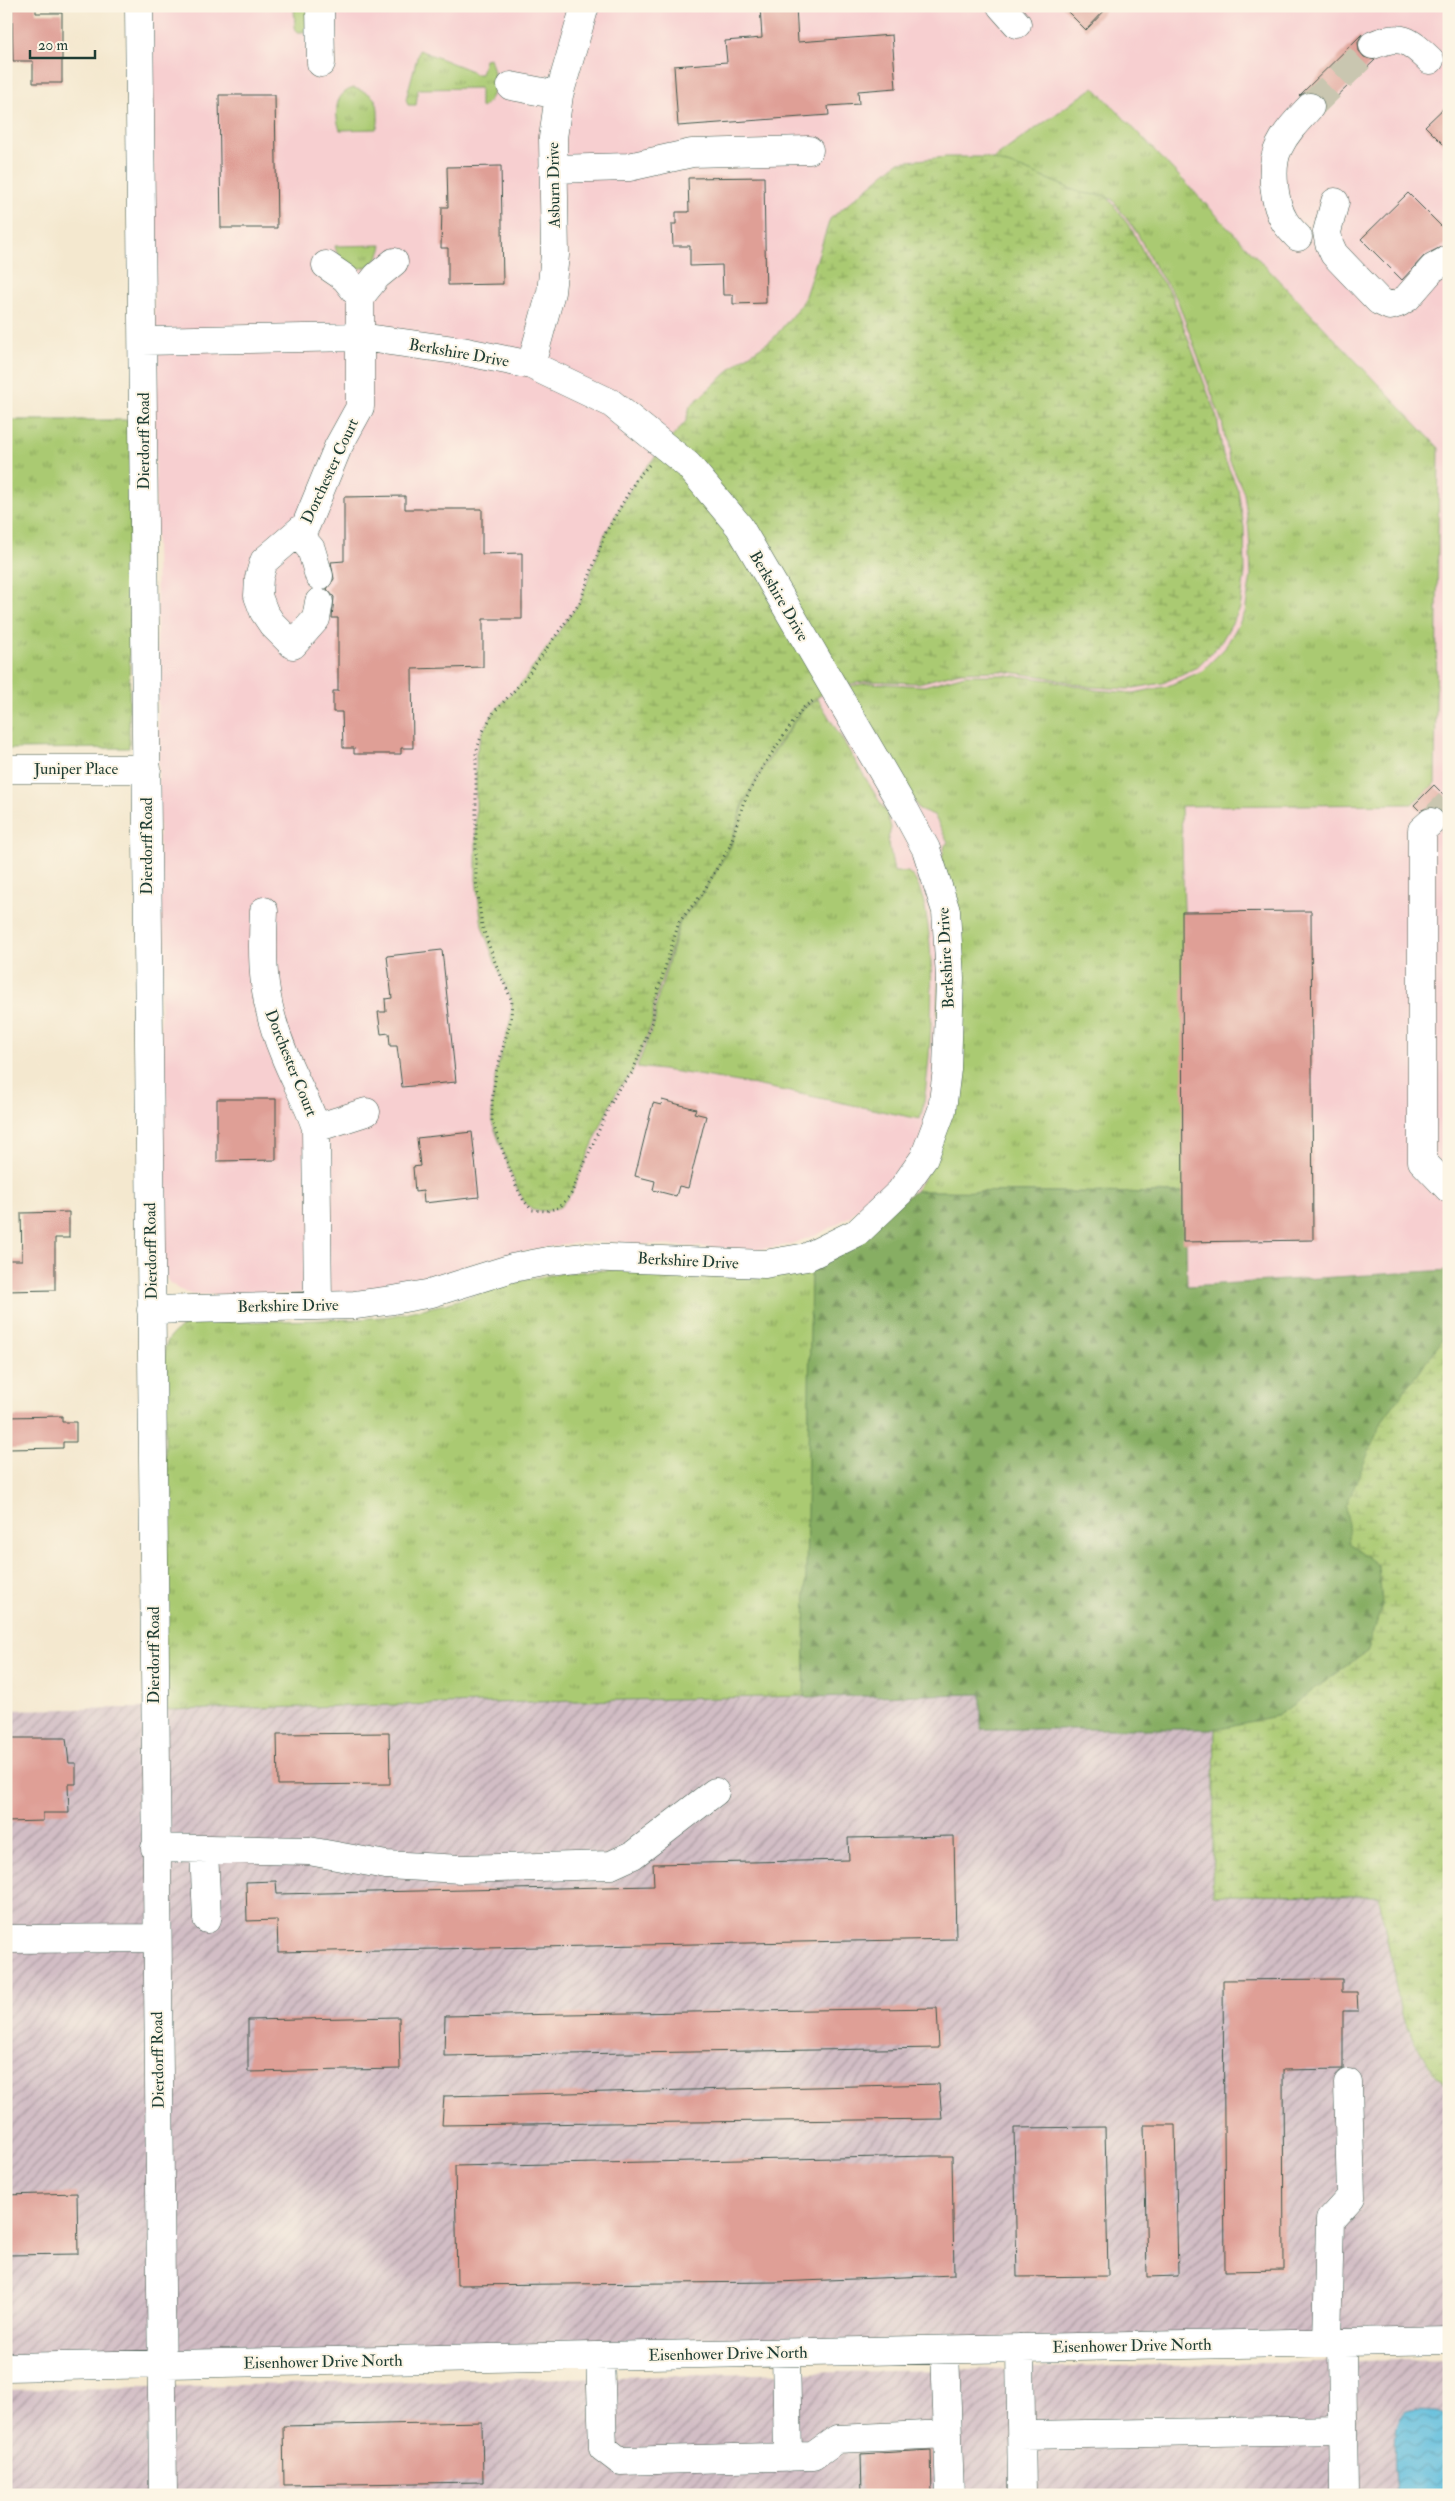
<svg xmlns="http://www.w3.org/2000/svg" width="1455" height="2501" font-family="'IM FELL Double Pica',serif">
  <style>
    .built { fill: #f7cfd0 }
    .industrial { fill: url(#industrial-furrows) }
    .grass { fill: url(#grass-tufts); stroke: #648453 }
    .forest { fill: url(#forest-firs); stroke: #53764c }
    .wetland { fill: url(#wetland-marsh); stroke: #648453 }
    .water { fill: url(#water-waves); stroke: #3f7d88 }
    .building { fill: #df9f96 }
    .lines { fill: none; stroke-linecap: round; stroke-linejoin: round }
    .minor-tunnel { stroke: #c9c6b0; stroke-width: 28; stroke-dasharray: 28 14; stroke-linecap: butt }
    .minor-casing { stroke: #3f574b; stroke-width: 29 }
    .path { stroke: #3f574b; stroke-width: 3; stroke-dasharray: 1 4; stroke-linecap: butt }
    .minor { stroke: #fff; stroke-width: 28 }
    .labels { text-anchor: middle; dominant-baseline: central; stroke-width: 4; stroke-linejoin: round; paint-order: stroke }
    .street-label { font-size: 16px; fill: #1f3d34; stroke: #fcf5e5 }
  </style>
  <defs>
    <pattern id="industrial-furrows" width="10" height="10" patternUnits="userSpaceOnUse" patternTransform="scale(1.25)"><rect width="10" height="10" fill="#d2bdc5"/><path d="M-1 1l2-2M0 10L10 0M9 11l2-2" fill="none" stroke="#aa9ba1"/></pattern>
    <pattern id="grass-tufts" width="24" height="20" patternUnits="userSpaceOnUse" patternTransform="scale(1.25)"><rect width="24" height="20" fill="#aaca72"/><path d="M3 7l-1-3M5 7V3M7 7l1-3M15 17l-1-3M17 17v-4M19 17l1-3" fill="none" stroke="#8aa55e"/></pattern>
    <pattern id="forest-firs" width="22" height="20" patternUnits="userSpaceOnUse" patternTransform="scale(1.25)"><rect width="22" height="20" fill="#87ae64"/><path d="M5 1l3.5 6h-7zM16 11l3.5 6h-7z" fill="#6e8f53"/></pattern>
    <pattern id="wetland-marsh" width="20" height="14" patternUnits="userSpaceOnUse" patternTransform="scale(1.25)"><rect width="20" height="14" fill="#aaca72"/><path d="M1 5h8M5 5V1M11 12h8M15 12V8" fill="none" stroke="#8aa55e"/></pattern>
    <pattern id="water-waves" width="16" height="10" patternUnits="userSpaceOnUse" patternTransform="scale(1.25)"><rect width="16" height="10" fill="#5fbddd"/><path d="M0 5q4-4 8 0t8 0" fill="none" stroke="#4e9bb4"/></pattern>
  </defs>
  <rect width="100%" height="100%" fill="#fcf5e5"/>
  <filter id="ink" filterUnits="userSpaceOnUse"><feTurbulence type="fractalNoise" baseFrequency=".02" numOctaves="2"/><feDisplacementMap in="SourceGraphic" scale="10" xChannelSelector="R" yChannelSelector="G"/><feConvolveMatrix kernelMatrix="1 2 1 2 8 2 1 2 1" color-interpolation-filters="sRGB"/></filter>
  <filter id="wash" filterUnits="userSpaceOnUse"><feTurbulence type="fractalNoise" baseFrequency=".0096" numOctaves="4" result="noise"/><feDisplacementMap in="SourceGraphic" scale="20" xChannelSelector="R" yChannelSelector="G"/><feGaussianBlur stdDeviation="1.12" result="paint"/><feColorMatrix in="noise" values="0 0 0 0 0 0 0 0 0 0 0 0 0 0 0 0 0 1.4 0 .05"/><feComposite in="paint" operator="in"/></filter>
  <g filter="url(#wash)">
    <rect width="100%" height="100%" fill="#f4e8cf"/>
    <path class="built" d="M151,6H1449V1270L1186,1286L1184,1193L877,1191L849,1217L819,1234L788,1245L755,1250L605,1242L565,1244L515,1253L405,1286L352,1293L192,1295L178,1289L168,1281L163,1271Z"/>
    <path class="industrial" d="M981,1694L982,1729H1215L1212,1895L1379,1896L1402,2019L1432,2073L1449,2087V2340L6,2367V1710Z
      M1449,2359V2495H6V2390Z"/>
    <path class="grass" d="M294,6H310L308,32H297L295,27Z
      M419,50L472,71L473,74H481L485,59L490,58C496,75 498,96 482,108L480,106V88L418,89L416,105H408L406,99Z
      M1094,87L1439,448L1435,783L1412,804L1181,806L1184,911L1185,1193L915,1191L933,1164L942,858L945,845L948,842L934,815L919,809L844,687L869,683L924,686L965,675H1006L1051,680L1095,690L1134,693L1168,686L1202,671L1225,648L1245,613L1251,576L1249,531L1244,493L1229,459L1222,422L1177,299L1156,269L1137,233L1112,199L1086,196L990,161Z
      M354,88C368,93 378,95 378,112C378,118 379,124 376,129L340,130C334,113 334,93 354,88Z
      M382,245C377,276 341,276 335,246Z
      M6,420H131L129,748L6,749Z
      M818,699L887,814L891,828L888,839L894,872H908C943,896 932,1079 920,1119C826,1100 732,1077 637,1067L655,1021L656,1005L680,922L703,894L731,846L744,804L764,767L803,709Z
      M811,1268L807,1696L165,1710V1347C170,1334 179,1326 193,1323L359,1319L390,1316L445,1304L523,1280L562,1273L611,1270L751,1278L771,1277Z"/>
    <path class="forest" d="M915,1191L1185,1193L1187,1286L1449,1270V1331L1382,1421L1350,1543L1379,1566L1382,1605L1368,1651L1277,1716L1215,1729H981V1694L804,1697L811,1268Z"/>
    <path class="wetland" d="M946,157H985L1023,169L1081,193L1107,196L1132,230L1150,265L1172,295L1217,418L1223,455L1238,490L1244,527L1245,572L1240,609L1220,644L1197,667L1163,683L1128,689L1090,687L1046,677L1001,671L960,672L919,683L868,681L832,687L803,708L763,766L743,804L730,846L702,894L679,922L654,1004L653,1021L632,1073L619,1088L609,1107L571,1194L560,1207L547,1211L532,1210L524,1201L516,1186L492,1122V1102L496,1073L511,1019L512,1001L495,962L482,926L476,880V753L482,733L494,712L524,680L580,602L605,534L637,478L686,421L690,406L741,360L773,339L803,302L830,219L898,162Z
      M1449,1331V2087L1433,2073L1402,2019L1379,1896L1212,1895L1215,1729L1277,1716L1368,1651L1382,1605L1379,1566L1350,1543L1346,1506L1382,1421Z"/>
    <path class="water" d="M1437,2411L1446,2414L1449,2425V2495H1397C1396,2479 1390,2428 1400,2417C1408,2407 1426,2411 1437,2411Z"/>
    <g id="blocks">
      <path class="building" d="M12,6H36V13H62V83H33V61H13Z
        M760,6H796L798,42L892,35L896,88L858,91L859,104L828,106L829,115L678,126L674,66L727,62L725,41L762,38Z
        M1062,6H1109L1086,30Z
        M1362,34L1358,42L1359,51L1364,57L1375,60L1325,108L1321,96L1314,92H1306L1299,96Z
        M219,95H275L277,228H221Z
        M1449,103V150L1425,126Z
        M501,166L503,284L448,285V248H441L442,207H448L447,167Z
        M764,177L766,303L733,304V295H723L722,265L690,266V246H673L672,224H676V212H689L688,178Z
        M1408,193L1449,234V243L1425,255L1402,280L1361,239Z
        M405,496V509H482V554L522,553V619H483V667L412,669L413,748H401V754H354V748H343L342,712H333V691H338V618H332L334,597L327,589L334,579L331,562L344,561V497Z
        M1434,785L1449,800V839L1442,833L1446,819L1442,811L1435,807H1428L1420,811L1414,805Z
        M1311,911L1313,1240L1183,1242L1182,912Z
        M442,950L456,1082L402,1087L397,1046H390L389,1033L381,1034L378,1012H386L385,999L392,998L387,956Z
        M217,1099H276V1160L217,1161Z
        M662,1100L696,1109L694,1113L706,1116L688,1188L679,1186L676,1196L653,1190L655,1181L635,1176L653,1103L661,1105Z
        M472,1132L479,1197L424,1203L423,1191L415,1192L413,1167L420,1166L417,1138Z
        M69,1212V1238H55V1290L6,1291V1260H22L21,1213Z
        M62,1416V1422H76V1442H63V1448L8,1449L7,1417Z
        M389,1733L390,1784L278,1785L277,1734Z
        M6,1738H66L69,1763H76V1784H68L69,1813H43V1821L6,1822Z
        M954,1836L956,1939L278,1952L277,1920L247,1921L246,1882L276,1881L277,1894L654,1886L653,1864L849,1860L848,1838Z
        M1342,1979V1992H1357L1358,2011H1343V2069L1283,2070L1284,2270L1225,2271L1223,1980Z
        M937,2008L939,2048L444,2056L445,2016Z
        M399,2017L400,2069L248,2072V2020Z
        M939,2084L942,2119L442,2125L444,2096Z
        M1144,2125H1175L1178,2276L1147,2277Z
        M1105,2127L1108,2276L1017,2277L1014,2128Z
        M931,2156H952L954,2275L777,2282L457,2285L455,2166Z
        M77,2193L78,2254L6,2255V2195Z
        M482,2422L483,2482L284,2485L283,2426Z
        M931,2450L932,2495H862L861,2454Z"/>
    </g>
  </g>
  <g filter="url(#ink)">
    <use href="#blocks" fill-opacity="0" stroke="#3f574b" stroke-width="1"/>
    <g class="lines">
      <path class="minor-tunnel" d="M1310,107L1373,45
        M1431,822L1449,804"/>
      <g class="minor-casing">
        <path id="minor" d="M139,6L163,2495
          M320,6L321,63
          M1001,6L1017,24
          M1373,45C1401,33 1409,40 1430,60
          M511,86L559,95
          M553,169L629,167L692,153L809,150
          M1335,202L1327,232L1329,243L1334,254L1379,301L1390,306L1399,303L1407,298L1433,268L1449,259
          M1298,237C1294,233 1289,228 1285,222C1274,205 1269,166 1279,147C1286,132 1298,120 1310,107
          M326,265L345,278L360,297L377,276L394,262
          M143,341L360,337L462,351L531,365L611,403L688,465L739,526L905,810L926,849L946,911L950,978L947,1069L942,1110L924,1158L900,1192L858,1232L807,1257L765,1264L585,1257L548,1261L512,1268L432,1293L393,1300L355,1305L151,1310
          M531,365L551,292L555,255L553,138L559,95L585,6
          M298,534L311,549L319,576
          M319,602L316,619L293,645L272,624L264,612L258,596L259,578L264,561L306,525L338,447L360,407V297
          M6,769H147
          M1431,822L1422,830V1161L1449,1189
          M264,911C261,966 263,1003 284,1054C294,1080 308,1102 316,1128L318,1306
          M316,1128L366,1112
          M155,1848L309,1851L386,1865L461,1869L611,1865L633,1855L715,1792
          M204,1849L207,1919
          M6,1939L156,1938
          M1327,2342L1330,2220L1351,2197L1348,2083
          M1342,2342L1344,2495
          M1020,2348L1022,2495
          M945,2350L950,2495
          M786,2353L788,2457
          M600,2356L603,2448L620,2461L813,2456L837,2439L948,2434
          M6,2367L1449,2340
          M1021,2435L1343,2430"/>
      </g>
      <path class="path" d="M649,465L637,478L605,534L580,602L524,680L494,712L482,733L476,753V880L482,926L495,962L512,1001L511,1019L496,1073L492,1102V1122L516,1186L524,1201L532,1210L547,1211L560,1207L571,1194L609,1107L619,1088L632,1073L653,1021L654,1004L679,922L702,894L730,846L743,804L763,766L803,708L814,700"/>
      <use href="#minor" class="minor"/>
    </g>
  </g>
  <g class="labels">
    <g class="street-label">
      <text transform="translate(554 185) rotate(-91)">Asburn Drive</text>
      <text transform="translate(459 353) rotate(10)">Berkshire Drive</text>
      <text transform="translate(144 441) rotate(-90)">Dierdorff Road</text>
      <text transform="translate(330 471) rotate(-65)">Dorchester Court</text>
      <text transform="translate(779 596) rotate(60)">Berkshire Drive</text>
      <text x="76" y="769">Juniper Place</text>
      <text transform="translate(147 846) rotate(-90)">Dierdorff Road</text>
      <text transform="translate(946 958) rotate(-93)">Berkshire Drive</text>
      <text transform="translate(291 1063) rotate(68)">Dorchester Court</text>
      <text transform="translate(151 1251) rotate(-91)">Dierdorff Road</text>
      <text transform="translate(688 1261) rotate(3)">Berkshire Drive</text>
      <text transform="translate(288 1306) rotate(-1)">Berkshire Drive</text>
      <text transform="translate(154 1655) rotate(-90)">Dierdorff Road</text>
      <text transform="translate(158 2060) rotate(-91)">Dierdorff Road</text>
      <text transform="translate(1132 2346) rotate(-1)">Eisenhower Drive North</text>
      <text transform="translate(728 2354) rotate(-1)">Eisenhower Drive North</text>
      <text transform="translate(323 2362) rotate(-1)">Eisenhower Drive North</text>
    </g>
  </g>
  <rect width="1455" height="2501" fill="none" stroke="#fcf5e5" stroke-width="25"/>
  <path d="M30 50v8h65v-8" fill="none" stroke="#1f3d34" stroke-width="2.5"/>
  <text x="38" y="50" font-size="15" fill="#1f3d34" stroke="#fcf5e5" stroke-width="4" paint-order="stroke">20 m</text>
</svg>
